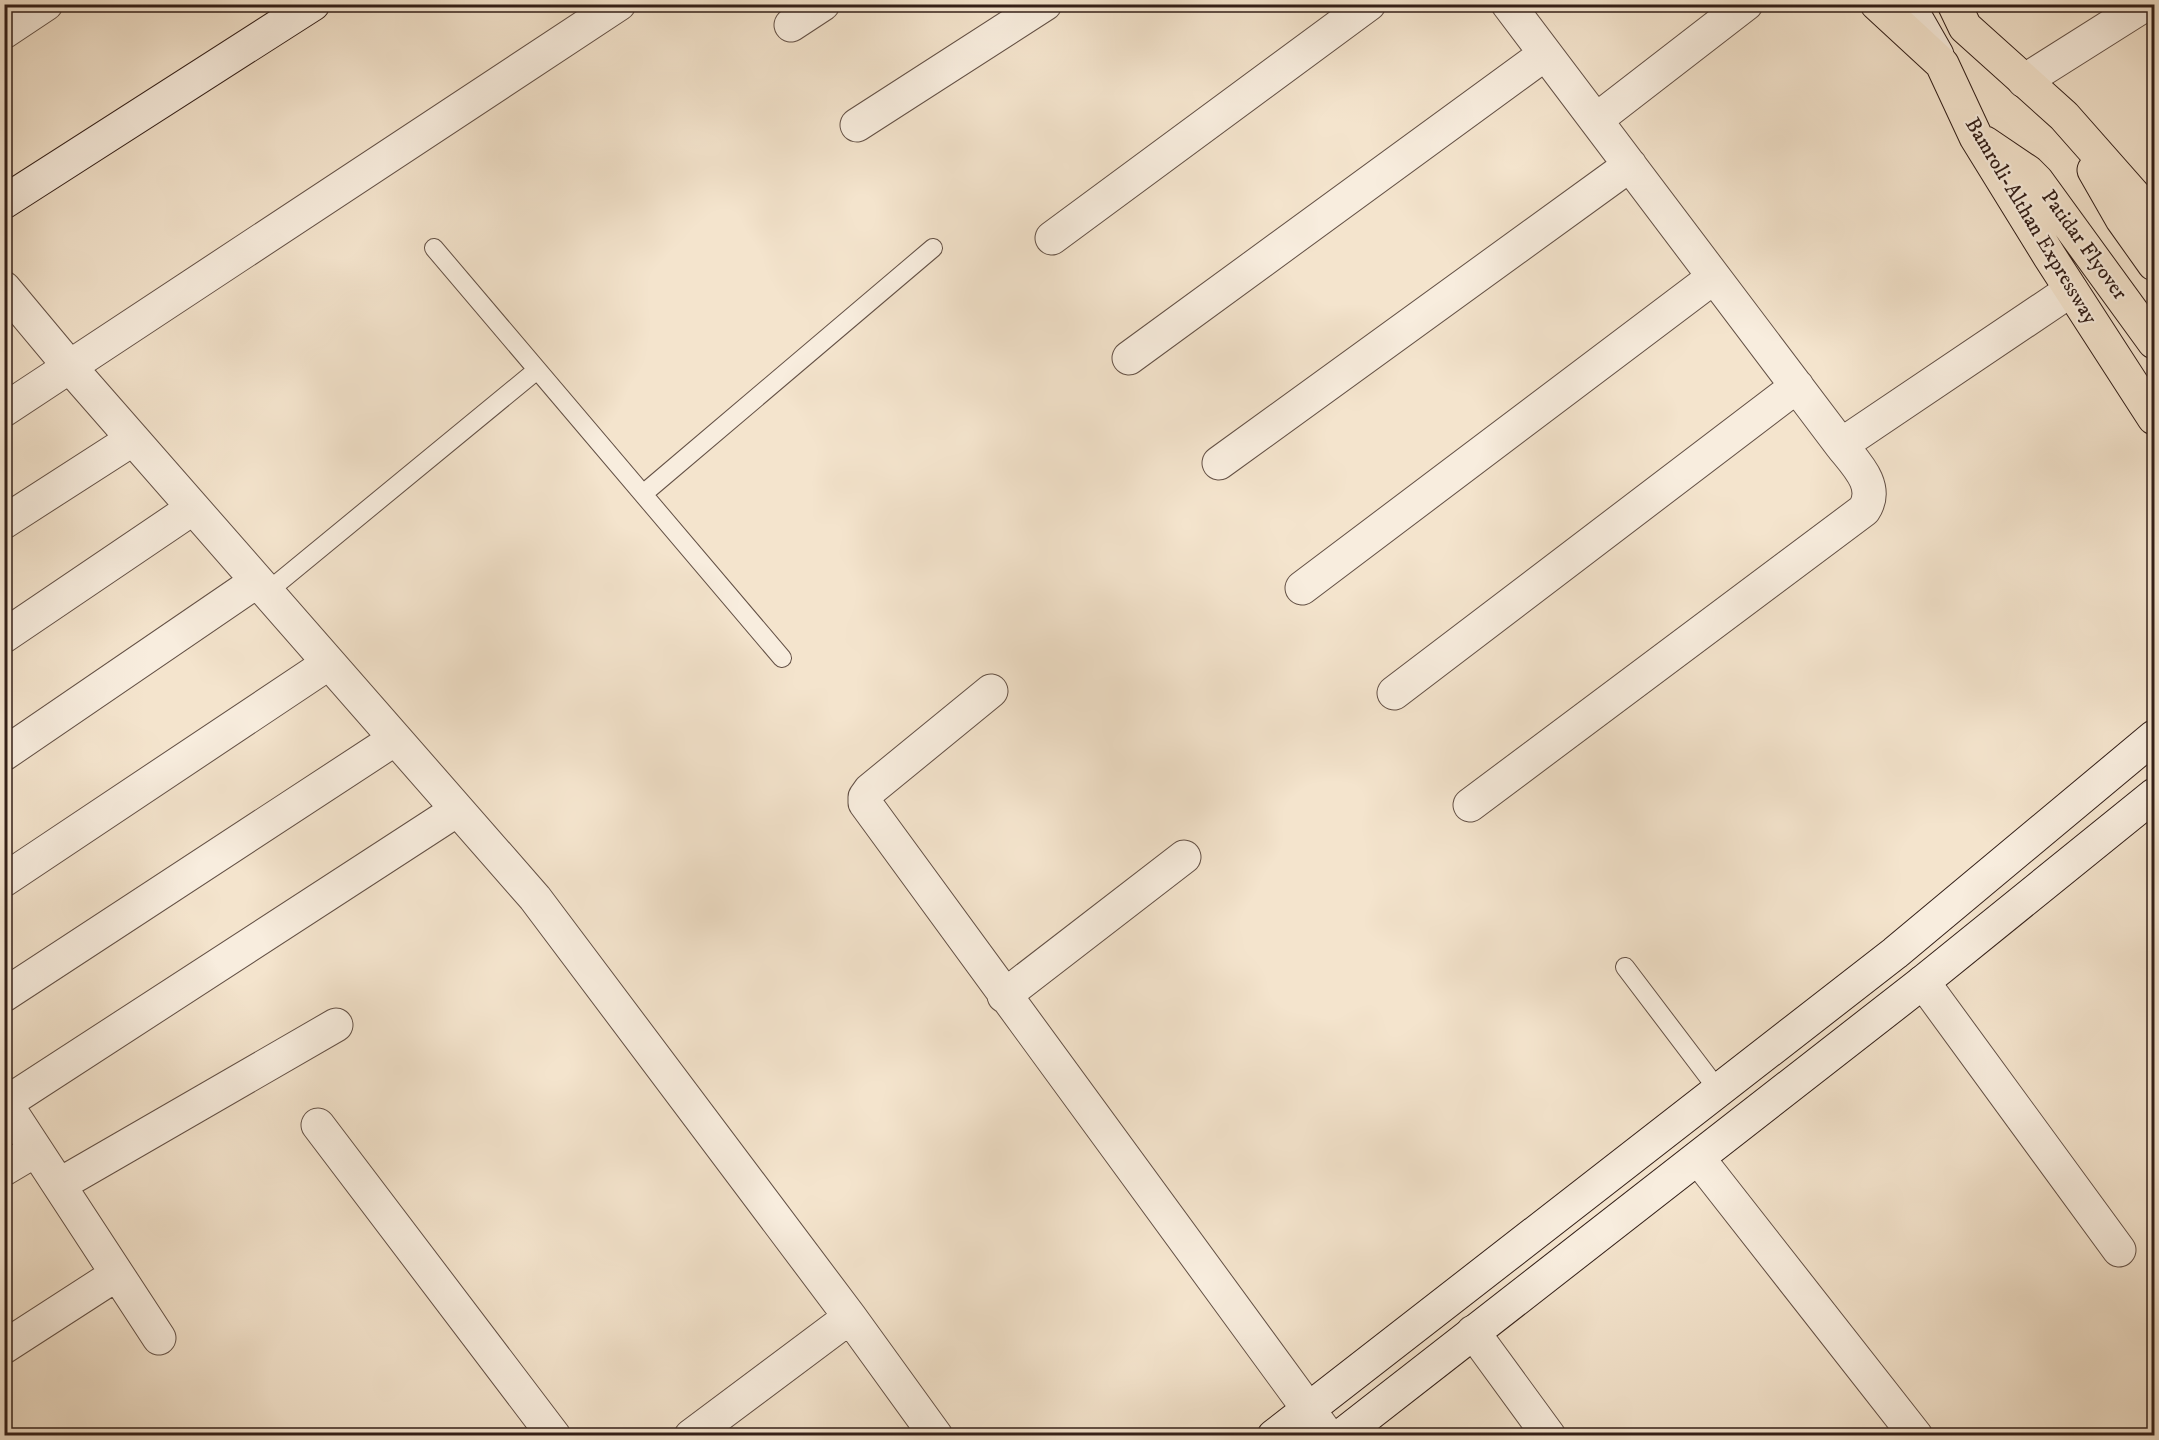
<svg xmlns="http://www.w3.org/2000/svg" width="2159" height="1440" font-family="'IM FELL DW Pica',serif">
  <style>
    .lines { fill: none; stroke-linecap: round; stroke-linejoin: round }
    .lane-casing { stroke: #635045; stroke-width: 20 }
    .street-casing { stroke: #635045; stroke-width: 35 }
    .secondary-casing { stroke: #331f18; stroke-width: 35 }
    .primary-casing { stroke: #331f18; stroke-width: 35 }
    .lane { stroke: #f8edde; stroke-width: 18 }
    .street { stroke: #f8edde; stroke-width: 33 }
    .secondary { stroke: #f8edde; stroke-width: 33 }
    .primary { stroke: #f4e4cd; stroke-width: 33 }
    .labels { text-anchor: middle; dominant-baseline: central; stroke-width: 4.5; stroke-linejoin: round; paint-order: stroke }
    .street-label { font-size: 21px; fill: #331f18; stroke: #f8edde }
  </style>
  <rect width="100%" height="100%" fill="#f4e4cd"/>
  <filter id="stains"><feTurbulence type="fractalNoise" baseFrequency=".00333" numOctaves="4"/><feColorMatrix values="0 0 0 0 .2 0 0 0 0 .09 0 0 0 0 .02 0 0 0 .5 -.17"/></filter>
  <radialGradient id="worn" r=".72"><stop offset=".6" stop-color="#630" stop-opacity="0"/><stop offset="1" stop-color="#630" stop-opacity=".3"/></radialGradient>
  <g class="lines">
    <g class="lane-casing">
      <path id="lane" d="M434,248L782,658
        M643,494L933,248
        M267,592L537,370
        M1625,967L1719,1091"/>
    </g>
    <g class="street-casing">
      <path id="street" d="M791,25L823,4
        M4,32L46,4
        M2024,81L2146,4
        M1596,120L1746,4
        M857,125L1045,4
        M1052,238L1369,4
        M4,288L70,367L535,898L850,1317L936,1436
        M1129,358L1545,54
        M4,410L619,4
        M1841,445L2071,290
        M1219,463L1630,165
        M4,522L133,439
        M1302,588L1714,277
        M4,636L193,508
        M991,691L870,790L865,797V803L1328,1436
        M1394,693L1797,386
        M4,754L257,581
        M1470,805L1864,510C1880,486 1855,463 1841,445L1508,4
        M4,880L329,663
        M1923,982L2119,1250
        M4,995L395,739
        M1004,996L1184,857
        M4,1101L159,1338
        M6,1103L457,810
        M318,1125L554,1436
        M1698,1158L1916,1436
        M4,1169L36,1150
        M59,1185L336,1025
        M1473,1332L1549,1436
        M4,1347L117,1274
        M691,1436L850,1317"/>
    </g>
    <g class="secondary-casing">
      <path id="secondary" d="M1904,4L1917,20L1937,55
        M4,202L313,4
        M1274,1436L1895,953L2154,737
        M1341,1436L1923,982L2154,795"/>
    </g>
    <g class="primary-casing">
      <path id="primary" d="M1877,4L1942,64L1976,137L2050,257L2154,418
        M1954,4L1965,27L2064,116L2154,218
        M1985,143L2028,172L2037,181L2154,342
        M2094,170L2122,219L2154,264"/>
    </g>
    <use href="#lane" class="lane"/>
    <use href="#street" class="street"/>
    <use href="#secondary" class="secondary"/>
    <use href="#primary" class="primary"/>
  </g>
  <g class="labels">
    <g class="street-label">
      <text transform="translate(2031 221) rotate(59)">Bamroli-Althan Expressway</text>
      <text transform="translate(2084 245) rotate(54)">Patidar Flyover</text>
    </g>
  </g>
  <rect width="2159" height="1440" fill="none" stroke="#f4e4cd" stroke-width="24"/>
  <rect x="6" y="6" width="2147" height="1428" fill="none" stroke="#331f18" stroke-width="3"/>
  <rect x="12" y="12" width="2135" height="1416" fill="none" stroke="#331f18" stroke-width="1.5"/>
  <rect width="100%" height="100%" filter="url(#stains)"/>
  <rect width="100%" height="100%" fill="url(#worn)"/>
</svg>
